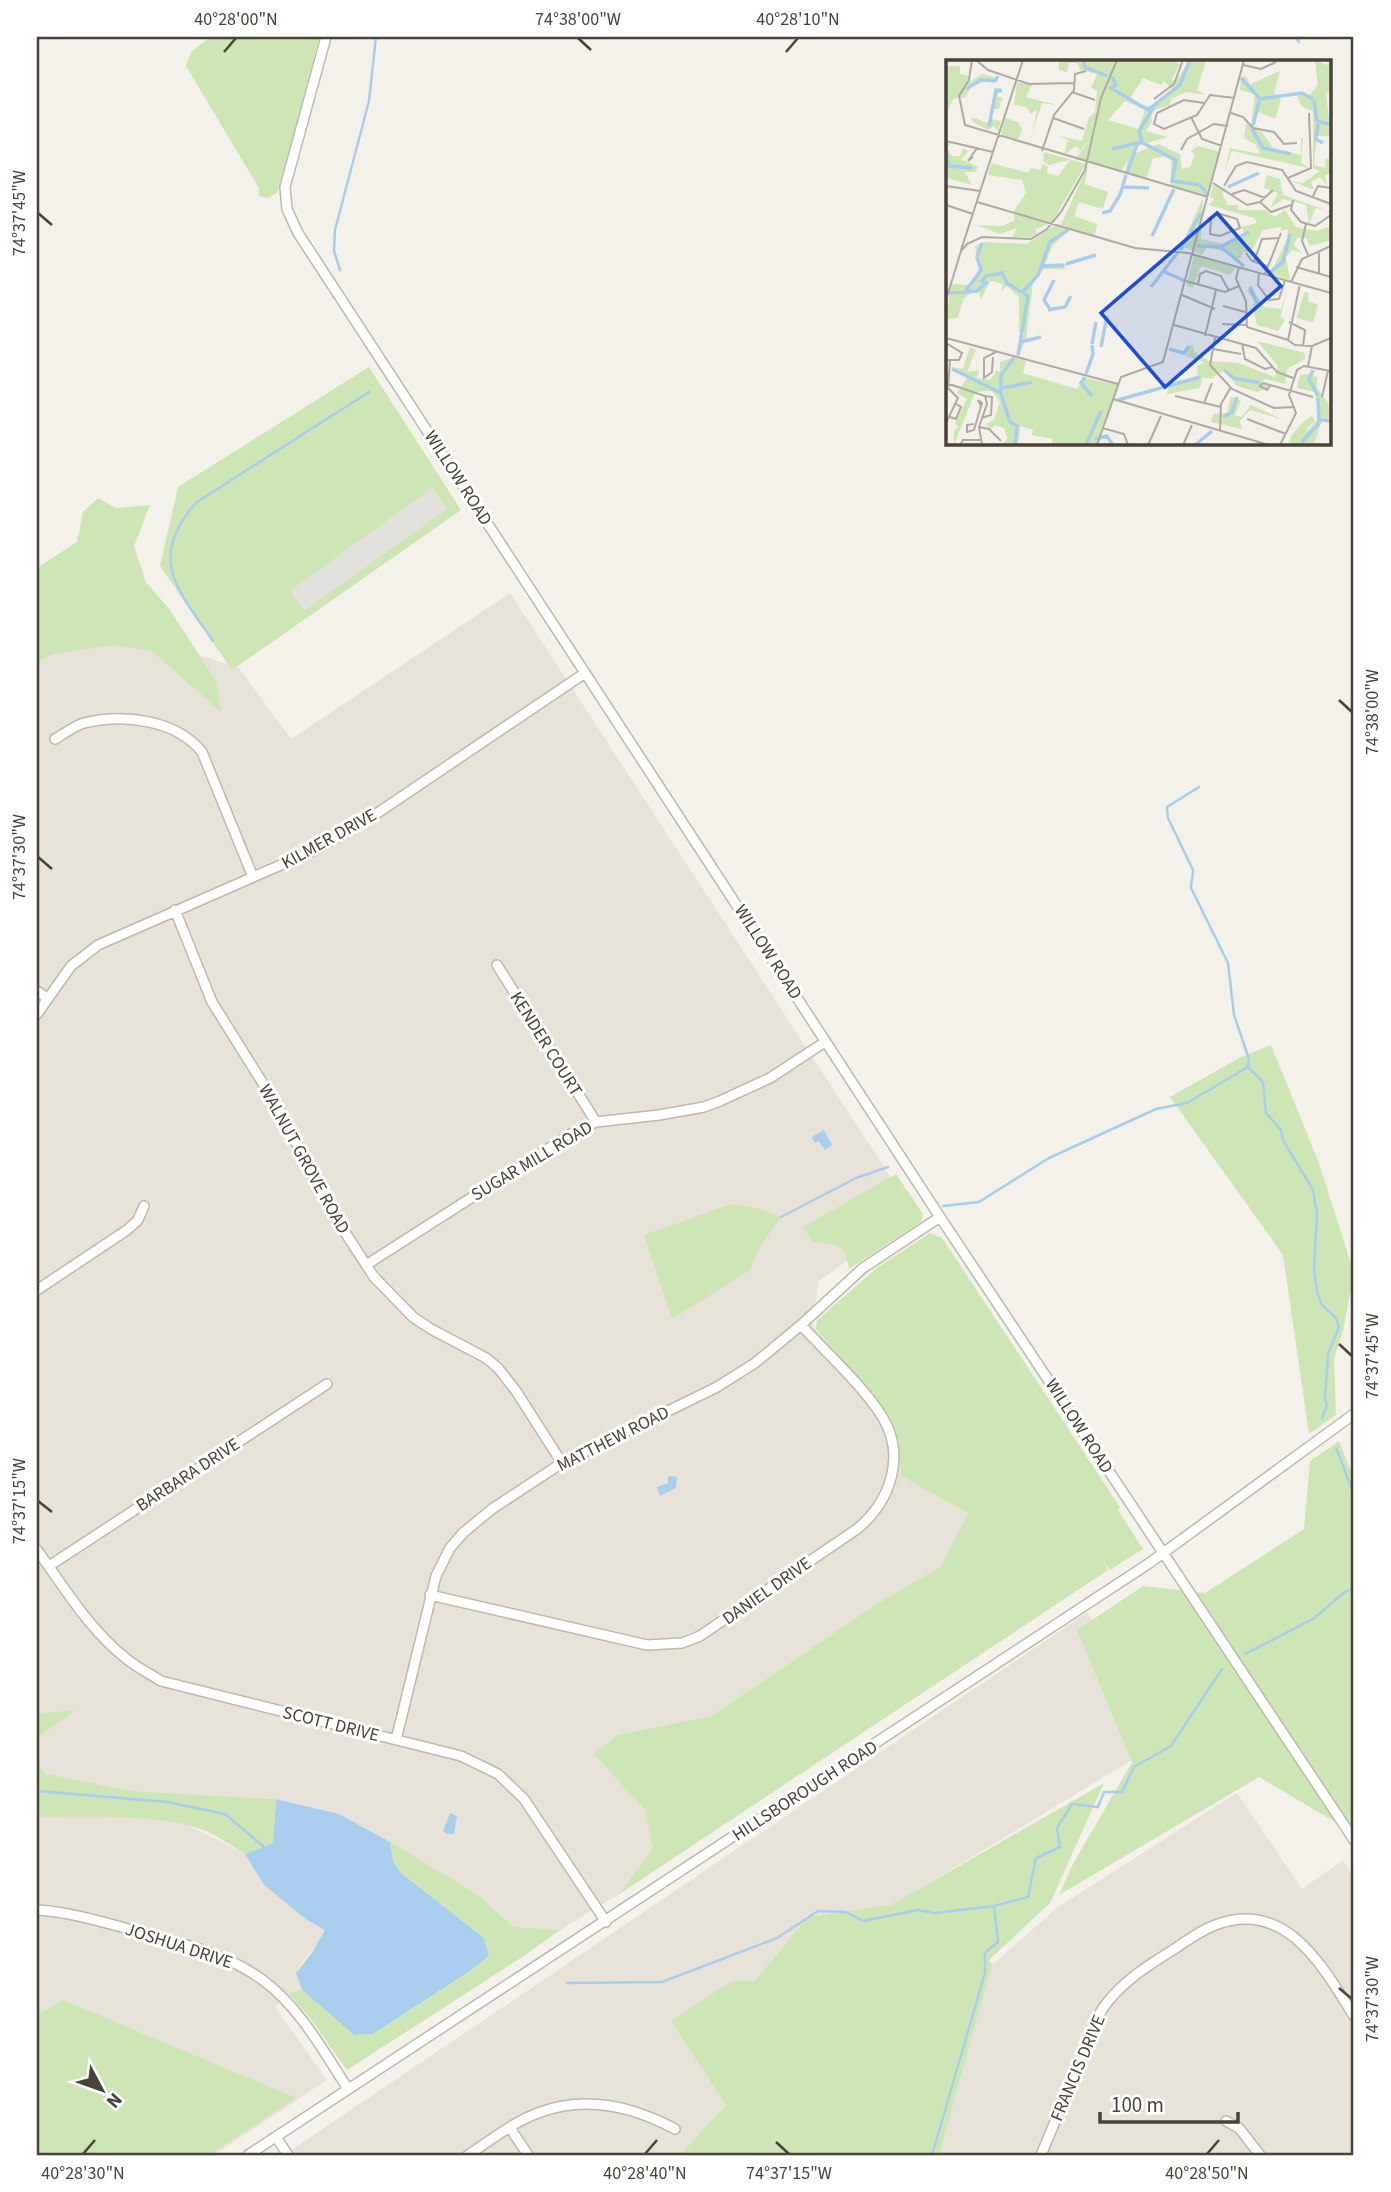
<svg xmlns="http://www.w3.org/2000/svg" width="1391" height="2192" font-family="'Source Sans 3',sans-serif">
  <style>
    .residential { fill: #e8e3d8 }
    .green { fill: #cee6b5 }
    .parking { fill: #e3e1de }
    .water { fill: #a9ceed }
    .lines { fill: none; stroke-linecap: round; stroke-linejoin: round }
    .stream { stroke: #a9ceed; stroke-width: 2.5 }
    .minor-casing { stroke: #bfb9ac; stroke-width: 12 }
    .minor { stroke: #fff; stroke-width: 9 }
    .ticks { fill: none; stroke: #484238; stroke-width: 2.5 }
    .labels { text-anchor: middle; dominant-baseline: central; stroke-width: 6; stroke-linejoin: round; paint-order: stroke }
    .street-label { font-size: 18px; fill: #484238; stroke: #fff }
    .inset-river { fill: none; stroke: #a9ceed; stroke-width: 3.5 }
    .inset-road { fill: none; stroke: #afaba3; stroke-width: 2 }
    .view { fill: #1d4ed8; fill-opacity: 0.15; stroke: #1d4ed8; stroke-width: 3.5 }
    .inset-edge { fill: none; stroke: #484238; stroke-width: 3.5 }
    .neatline { fill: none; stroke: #484238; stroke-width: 2.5 }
    .ticks-label { font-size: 18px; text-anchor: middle; fill: #484238 }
  </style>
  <rect width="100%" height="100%" fill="#f4f1ea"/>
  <path class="residential" d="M510,593L914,1213L819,1281L812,1324L890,1416L899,1443L901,1476L968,1513L941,1566L880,1602L711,1716L617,1735L595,1754L645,1810L653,1848L618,1895L560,1930L514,1927L478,1895L339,1814L276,1799L133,1791L46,1774L37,1762V650L145,637L239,668L291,739Z
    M1088,1612L1157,1745L681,2033L726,2105L680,2155H284Z
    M1237,1793L1302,1889L1343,1860L1354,1877V2155H939L992,1965L1058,1907Z
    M37,1812L174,1818L245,1854L264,1885L307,1920L326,1931L296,1972L302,1990L288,1993L275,2007L327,2080L214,2155H37Z"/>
  <path class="green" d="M210,37H319L299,120L277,193L268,198L259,196V188L186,66L191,52Z
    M369,367L461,510L232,670L160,566L178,487Z
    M98,498L116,508L150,505L134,546L146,582L170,610L216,681L221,712L152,651L114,645L52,654L37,662V568L77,542L83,512Z
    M1271,1045L1319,1163L1354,1273L1343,1331L1334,1358L1336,1415L1309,1434L1283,1255L1170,1097L1241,1057Z
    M896,1174L923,1214L921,1222L849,1269C845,1243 836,1244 813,1242L803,1227Z
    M732,1204L756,1208L781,1217L761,1245L750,1270L672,1319L644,1235Z
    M930,1233L942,1238L1120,1507L1118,1510L1143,1549L1110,1570L1103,1561L1108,1570L618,1895L653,1848L645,1810L594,1754L617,1735L711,1716L880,1602L941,1566L968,1513L901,1476L899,1443L890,1416L816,1329L817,1320L878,1267Z
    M1339,1441L1354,1479V1833L1259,1777L1059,1895L1073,1864L1132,1762L1077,1630L1143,1586L1205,1593L1304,1529L1310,1461Z
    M75,1710L37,1738V1714Z
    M37,1762L46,1774L133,1791L276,1799L273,1843L245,1854C233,1847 221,1838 208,1832C168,1813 82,1817 37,1817Z
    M1104,1783L1050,1903L989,1960L992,1965L939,2155H680L726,2105L671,2021L732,1981H755L808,1917L891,1905Z
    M390,1842L478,1895L514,1927L560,1930L524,1956L347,2070L309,2017L288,1993L302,1990L354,2035L373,2034L470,1971L489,1956L484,1938L401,1873L393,1861Z
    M63,2000L296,2098L209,2155H41L37,2146V2015Z"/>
  <path class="parking" d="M432,488L447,509L304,611L290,591Z"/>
  <path class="water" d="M824,1130L832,1145L825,1150L819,1141L815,1143L812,1137Z
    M671,1476L677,1477L676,1488L660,1496L657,1487L668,1483V1477Z
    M276,1799L339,1814L390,1842L393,1861L401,1873L484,1938L489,1956L470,1971L373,2034L354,2035L302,1990L296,1973L311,1954L325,1930L307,1920L264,1885L245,1854L273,1843Z
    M450,1813L457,1816L454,1834H447L443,1831Z"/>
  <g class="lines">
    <path class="stream" d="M1295,37L1299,42
      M340,270L334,251L335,230L369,101L376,37
      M213,641C178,590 146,558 197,502L369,392
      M1199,787L1167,807L1168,818L1193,870L1191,888L1228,963L1234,1015L1249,1059L1248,1067
      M1248,1067L1263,1082L1266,1113L1281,1130L1283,1140L1313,1190L1317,1214L1314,1269L1317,1292L1322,1305L1336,1318L1339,1327L1328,1354L1325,1399L1327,1405L1322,1418
      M943,1206L979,1202L1049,1158L1156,1109L1187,1103L1248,1067
      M781,1217L856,1178L888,1167
      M1336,1448L1354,1494
      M1245,1654L1313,1619L1346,1591L1354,1589
      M37,1791L167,1802L225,1814L264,1847
      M567,1983L662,1982L777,1938L818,1911L846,1912L863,1921L918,1910L935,1913L994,1906
      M932,2155L985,1973V1953L998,1942L994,1906L1028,1897L1036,1858L1060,1847L1057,1828L1072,1804L1098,1807L1104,1792H1122L1134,1767L1171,1746L1222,1669"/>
    <g class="minor-casing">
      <path id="minor" d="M326,37L285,187L287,209L298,233L940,1217L1354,1840
        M55,739C64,734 74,726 84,723C124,713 176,720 202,752L253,877
        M175,910L212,1002L282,1114L326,1203L374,1277L413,1317L431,1329L486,1358L498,1368L516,1391L562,1463
        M497,965L596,1122
        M37,991L47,998
        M37,1014L71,966L98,945L315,850L379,812L585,673
        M366,1265L571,1134L596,1122L659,1115L704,1107L720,1101L770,1078L825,1042
        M37,1290L127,1230L138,1220L144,1206
        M37,1550C65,1588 89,1630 128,1660C138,1668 150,1674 161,1681L461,1756L498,1774L524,1799L606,1922
        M49,1566L327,1384
        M430,1595L647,1645L682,1643L700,1636L857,1529C890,1502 906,1457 883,1418C865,1388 826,1352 801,1325
        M396,1740L436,1576L450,1548L463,1533L492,1509L562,1463L717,1387L755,1363L801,1325L863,1268L940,1217
        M37,1910C70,1912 103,1922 136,1931C180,1943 227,1953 264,1981C300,2008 324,2052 348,2089
        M1226,2121L1239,2128L1260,2155
        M510,2128L528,2155
        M276,2137L288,2155
        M248,2155L1148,1564L1354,1414
        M468,2155C490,2141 513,2122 538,2113C585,2095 632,2106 675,2129
        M1041,2155C1054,2124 1067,2093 1079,2062C1087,2044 1093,2024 1103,2008C1122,1981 1149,1965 1176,1948C1189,1939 1203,1929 1218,1924C1287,1900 1323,1967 1354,2016"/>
    </g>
    <use href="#minor" class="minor"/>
  </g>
  <path class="ticks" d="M578,38L591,50M224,52L236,38M786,52L798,38M38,213L52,225M1339,700L1352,712M38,857L52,869M1339,1344L1352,1356M38,1501L52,1512M1339,1988L1352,1999M776,2142L789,2154M83,2154L95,2140M645,2154L657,2140M1207,2154L1219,2140"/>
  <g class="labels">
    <g class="street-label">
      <text transform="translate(458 478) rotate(57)">WILLOW ROAD</text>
      <text transform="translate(329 839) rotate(-29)">KILMER DRIVE</text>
      <text transform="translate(768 952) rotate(57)">WILLOW ROAD</text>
      <text transform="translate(546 1044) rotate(58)">KENDER COURT</text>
      <text transform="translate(304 1159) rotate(61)">WALNUT GROVE ROAD</text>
      <text transform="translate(532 1161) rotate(-31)">SUGAR MILL ROAD</text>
      <text transform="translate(1079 1426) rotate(57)">WILLOW ROAD</text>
      <text transform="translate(613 1439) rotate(-27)">MATTHEW ROAD</text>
      <text transform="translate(188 1475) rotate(-33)">BARBARA DRIVE</text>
      <text transform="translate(767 1591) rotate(-35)">DANIEL DRIVE</text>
      <text transform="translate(331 1724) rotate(14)">SCOTT DRIVE</text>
      <text transform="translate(805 1791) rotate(-33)">HILLSBOROUGH ROAD</text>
      <text transform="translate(179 1946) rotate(18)">JOSHUA DRIVE</text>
      <text transform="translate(1078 2068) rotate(-67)">FRANCIS DRIVE</text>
    </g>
  </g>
  <g transform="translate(946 60)">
    <rect width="385" height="385" fill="#f4f1ea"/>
    <path d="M113,0H225L234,4L226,19L229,22L242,3L239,0L260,1L251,30L260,35L240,32L225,39L224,45L205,51L206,61L200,71L222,77L191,86L188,94L212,84L234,94L236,109L244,107L249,95L245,91L252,86L274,92L262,136L225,126V100L219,97L207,98L200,119L179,113L182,100L175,112L129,99L149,74L127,99L134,90L130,86L118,95L122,80L114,76L136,81L143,57L149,53L151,31L145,28L151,14L134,10L131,3H123L121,12L113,10ZM197,18L215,25L218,21L228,31L211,45L194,47L184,39ZM179,41L199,50L192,69L162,60ZM369,0L381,5L385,0V32L380,33L385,76H371L368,105L379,108L380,99H385V113L379,115L381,126L374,117L365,122L368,130L345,121L357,123L374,111L367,108V51L356,47L350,32L363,36L372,25ZM0,6H14V14L24,16V22L36,14L51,18L26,25L20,37L7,39L0,55ZM334,11L328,33L335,40L329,59L313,52L305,65L309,34L294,30L295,17L300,16L304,24ZM71,22L86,25L80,37L111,45L96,43L86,73L91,49L85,54L80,47L68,45ZM55,28L51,37H57L56,42L48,41L55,43L53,49H46V59L55,61L52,71L48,66L42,70L27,62L25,57L42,63L50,29ZM59,58L72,62L76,69L71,82L55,74ZM300,64L316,72L327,88L355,95V78H357L355,103L363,108L286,91L278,113L284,88L314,94L310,85L298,78ZM0,82L6,83L1,87L6,96H14L17,88L23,91L15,99L32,107L29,112H19L26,125L0,118ZM98,92L140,104L106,162L67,152L80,133L76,120L42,115L45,103L82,113L85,108L95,110L96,104L102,106L101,113L112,116L124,100L103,105L97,101ZM142,105L139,124L162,132L157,149L133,142L128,156L151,164L149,176L115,165ZM321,115L334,119L337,135L385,152L370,148L363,164L360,145L337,139L324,148L332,133L318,128ZM267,125L281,129L276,133L282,145H293L292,150H319L329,157L339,150L350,167L371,171L385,166V180L364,186L360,178H351L348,185L356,193L346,190L340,197L344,220L324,214L341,180L342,169L335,171V167L317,170L305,192H297L295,199L262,186L256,195L240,188L234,190L257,137L255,179L277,184L299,174L295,167L311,163L308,158L263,145L268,139L264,137ZM68,154L103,164L89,169L91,174L85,177L66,178L71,168L54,174L30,165L56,166L68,161ZM108,166L123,170L107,185L99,204H121L118,209H98L87,223L80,278L72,298L80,301L77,313L131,329L139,318L172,325L150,385H105L107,379L86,375L87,370L74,366L72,385H57L61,378L58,368L49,365L45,369L40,364L48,360L54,342L46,331H39L29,332L8,385V371L12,367L9,363L21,339L11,333L21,318L5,307L17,309L24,287L30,290L21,312L33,310L31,318L44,320L51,310L54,312V302L71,296L78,273L73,272V237L61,226L55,231L57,224L44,221L35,240L33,232L25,233L18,238L12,257L0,260L5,224L22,225L34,211L29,186L38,182L80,184ZM248,195L291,207L284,215L255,206L247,228L240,226ZM306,229L318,247L335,249L340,232L335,256L339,260L332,271L311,265L306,244L310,243L301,230ZM358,232L363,233L362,241L372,245L367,263L351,258ZM311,281L359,293V299L341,309L339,324L319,319L315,323L323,326L321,329L311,332L291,326L278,310L265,319L257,317L254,328L221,334L222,328L252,318L251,306L258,302L239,296L246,282L248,291L263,301L292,303L329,317L332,306ZM364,314L371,317V328L382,342L385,362H375L368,385H350L343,382L345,376L357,362L366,356L369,361L361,368L360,372L372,359L369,332L351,328L354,315ZM285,337L295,340L289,355L295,357L305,345L338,360L304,350L294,361L296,369L265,362L267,354L281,353Z" fill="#cee6b5" fill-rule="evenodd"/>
    <path class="inset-river" d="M137,0L139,7L161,16M166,17L170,25L165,28L202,50L234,25L244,0M295,18L314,39L356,33L367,39M20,29L35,20L49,21L52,16M368,40L371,61L385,65M372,64L370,79L377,83M43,66L50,30L56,31M307,66L313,41M306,69L317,88L345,94M195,82L230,100L226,121L254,125L262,135M166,89L196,82L193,71L208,47M0,90L3,106L26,108M181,113L192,82M178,127L203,128M282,127L313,113M156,153L164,151L174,135L180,115M206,176L228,129M251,186L274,187L303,172M275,187L298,206M234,190L255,153M120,204L150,195M96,206L118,205M219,212L239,221M324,212L337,202L344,174M205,227L232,192M304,227L313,248M19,232L35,210L31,197L36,183M3,233L31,231L40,223L36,221L40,216L56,213L61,223L82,236L72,295M76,233L92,215L104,182L122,170M104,249L98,240L108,220M102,250L119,247L125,236M74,282L95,277M146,284L150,262M155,287L161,256M223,289L238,293L243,286M68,298L55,315V334L64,362L71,366L69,385M6,309L55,333M278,310L288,318L314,323M367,310L363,319L372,336M140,314L147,294L146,285M139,317L135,323L146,336M57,328L86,322M372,338L373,360L385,361M172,340L254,317M278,357L286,352L291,337M149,379L161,376L167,385M356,382L374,362M140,385L155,351M249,385L266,371"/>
    <path class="inset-road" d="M26,0L23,20L13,36L19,65L262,137M30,0L42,10L83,24L128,23M297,5L315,9L330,2M126,32L149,40M208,39L228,24L237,0M258,43L238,40L211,53L208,64L218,69L251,55L264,35L289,38M285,53L297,57L307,68L328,72L338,84L351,83M245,57L256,79L276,86M107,58L138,69M0,81L47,92M235,90L241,79L268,64L282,66M96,91L108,55L128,30L129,14L140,11M27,97L22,101L31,88M342,118L365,108L363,53M267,123L301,145L314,142L327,130M0,126L34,131M278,126L290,106L301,102L336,110L350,131L385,144M286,134L298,130L319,138M367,136L372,126L385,128M347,140L345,150L355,162L369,166L385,155M31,142L189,188L242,193L385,233M314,142L325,152L345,145M0,145L27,154M271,153L291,159L294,168L274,176L264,174L265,158ZM360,164L356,181L362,195M15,190L77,0M300,193L306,201L321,206M308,202L316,179L334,178M293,207L290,219L300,241L301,267L342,280M350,207L385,217M313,212L312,225L323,240L333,239L339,220M373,213V191M319,214L335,173M240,221L279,232L293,226M345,222L356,199L385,186M252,224L254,214L260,211L275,216L283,231M354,224L342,280L349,285L366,286L385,278M236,235L269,249M0,240L15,191L21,184L36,177L85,179L101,169L115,152L139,110L155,38L171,0M277,246L299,252M343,262L359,270L357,286M276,264L300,265M228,265L310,288L331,312L347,318M259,276L270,230M0,278L172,324M269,278L264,305L286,329L328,348L349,347M0,283L16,293L13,300H0M296,284L299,299L319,309L326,307M267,289L295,294M47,297L46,312L38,318V298L50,292M362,307L366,286M0,323L39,336L41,344L33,367L36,385M324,326L321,330L314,326L317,323L367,337M229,336L275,347M376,337L382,311M167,339L323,385M258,343L266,323M4,357L10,359L15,347L10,344M35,358L45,355L46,337L39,336M301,359L340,374M0,363L12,338L2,328L4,301M28,364L21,365V372L28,370L36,343L32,340L35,346M33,367L43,369L55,381M156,368L178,374L182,385M274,371L275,344L285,327M14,385L17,380H34M151,385L175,317L217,302L298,0M202,385L215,356M237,385L246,365M334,385L350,353L343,335L351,310L358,306L385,311"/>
    <path class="view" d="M271,153L335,226L219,327L155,253Z"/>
    <rect width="385" height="385" class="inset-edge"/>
  </g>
  <rect width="1391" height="2192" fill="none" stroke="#ffffff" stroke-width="77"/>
  <g transform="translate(102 2090) rotate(131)" stroke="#ffffff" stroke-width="5" paint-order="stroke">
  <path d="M0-5L12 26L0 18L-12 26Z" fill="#484238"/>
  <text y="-10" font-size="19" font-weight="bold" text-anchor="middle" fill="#484238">N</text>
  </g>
  <path d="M1100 2112v10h138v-10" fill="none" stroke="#484238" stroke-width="3.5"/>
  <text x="1111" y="2112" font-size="21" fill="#484238" stroke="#ffffff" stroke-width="5" paint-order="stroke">100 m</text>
  <rect x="38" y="38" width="1314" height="2116" class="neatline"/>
  <g class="ticks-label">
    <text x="236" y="25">40°28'00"N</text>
    <text x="578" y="25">74°38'00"W</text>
    <text x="798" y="25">40°28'10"N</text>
    <text transform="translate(19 213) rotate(-90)" y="6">74°37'45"W</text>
    <text transform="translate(1372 712) rotate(-90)" y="6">74°38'00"W</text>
    <text transform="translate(19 857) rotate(-90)" y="6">74°37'30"W</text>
    <text transform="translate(1372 1356) rotate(-90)" y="6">74°37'45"W</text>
    <text transform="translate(19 1501) rotate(-90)" y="6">74°37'15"W</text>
    <text transform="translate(1372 1999) rotate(-90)" y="6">74°37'30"W</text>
    <text x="83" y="2179">40°28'30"N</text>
    <text x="645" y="2179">40°28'40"N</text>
    <text x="789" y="2179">74°37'15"W</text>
    <text x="1207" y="2179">40°28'50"N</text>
  </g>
</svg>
